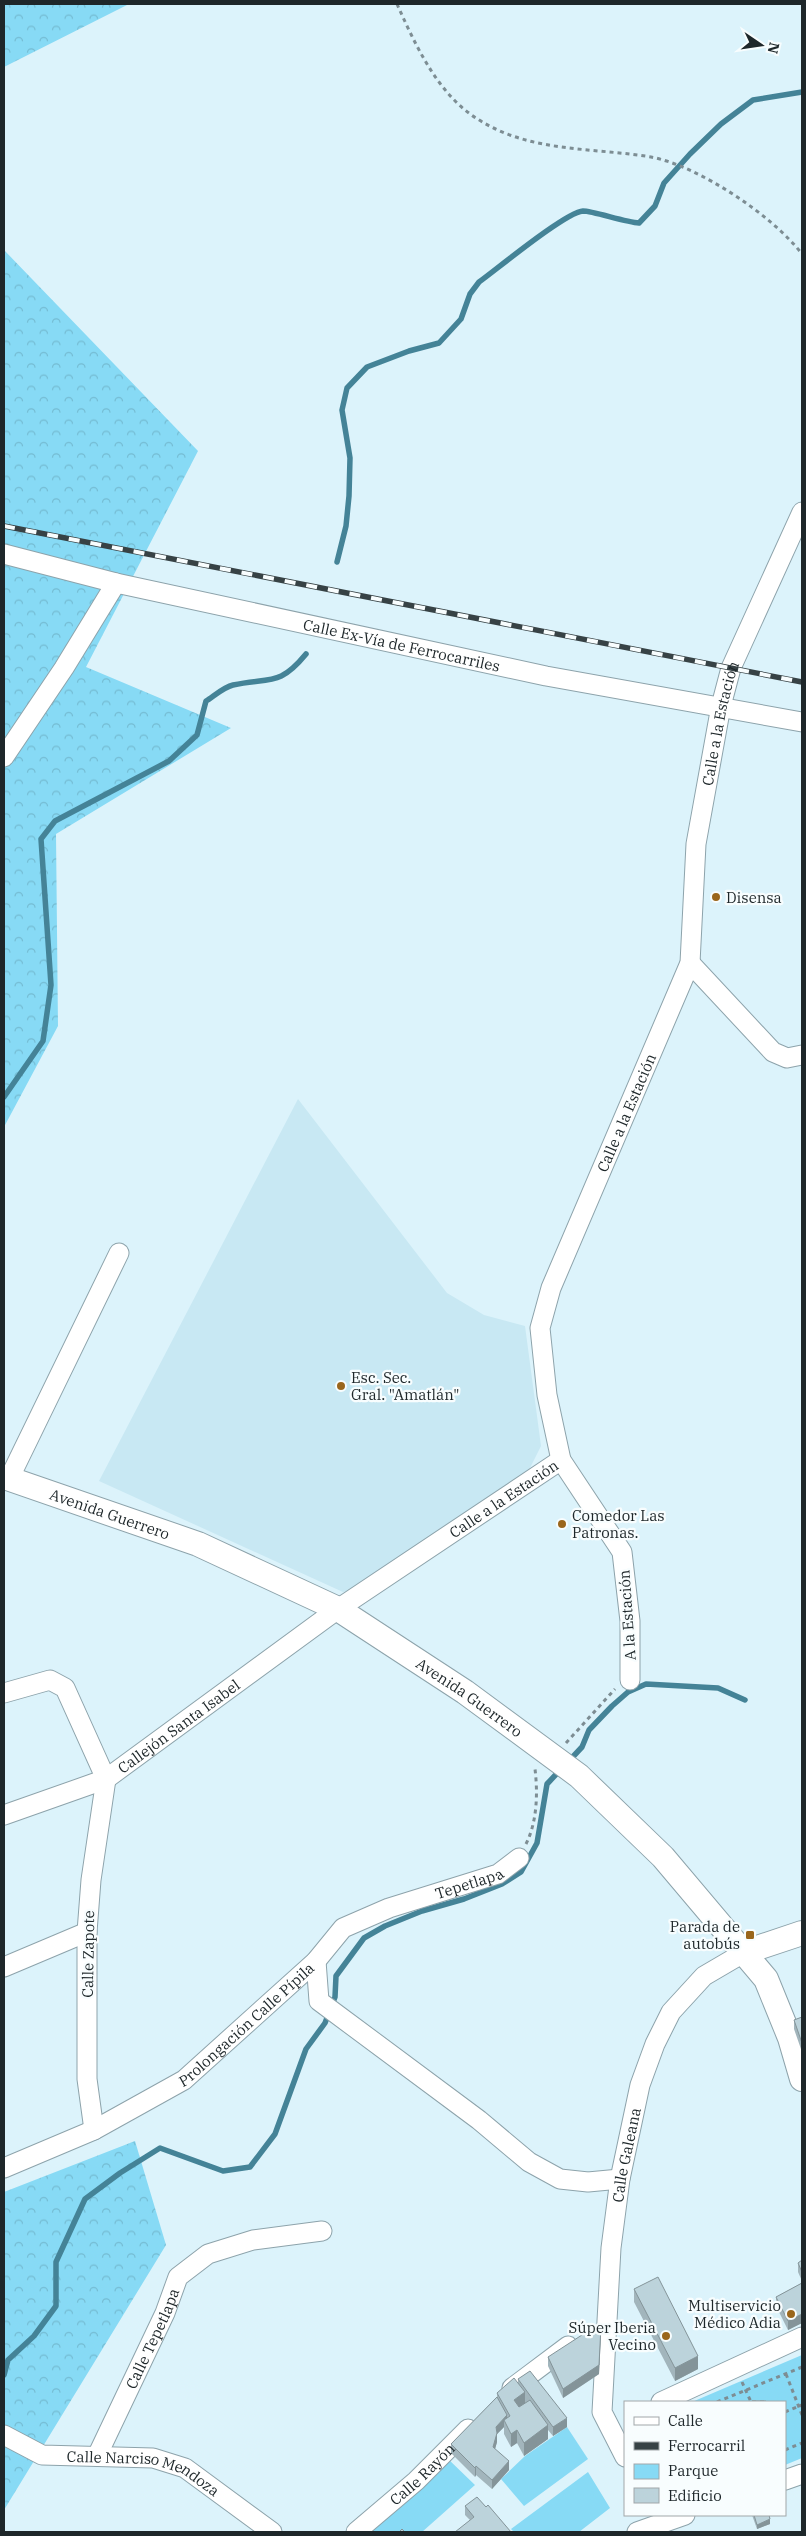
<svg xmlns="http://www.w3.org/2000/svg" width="806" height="2536" font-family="'IBM Plex Serif',serif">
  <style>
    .built { fill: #c8e8f3 }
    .green { fill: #87daf5 }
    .forest { fill: url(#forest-crowns) }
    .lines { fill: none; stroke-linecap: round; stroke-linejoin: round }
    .stream { stroke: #448397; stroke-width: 5.5 }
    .minor-casing { stroke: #8da3ab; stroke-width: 21 }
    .major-casing { stroke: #8da3ab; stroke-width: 26 }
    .path { stroke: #7d8d93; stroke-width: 3; stroke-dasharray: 4 4; stroke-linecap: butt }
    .minor { stroke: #fff; stroke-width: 19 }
    .major { stroke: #fff; stroke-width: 24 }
    .rail-casing { stroke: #374245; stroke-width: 5.5 }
    .rail { stroke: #f8fdfe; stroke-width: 4; stroke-dasharray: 11; stroke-linecap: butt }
    .wall { fill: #a2b5bc }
    .shaded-wall { fill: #849499 }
    .building { fill: #bcd3db; stroke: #849499 }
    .poi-dot { fill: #9a661c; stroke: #f8fdfe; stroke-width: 2 }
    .labels { text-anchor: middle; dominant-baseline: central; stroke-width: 4.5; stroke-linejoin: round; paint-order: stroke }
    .street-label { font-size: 15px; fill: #1e272a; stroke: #f8fdfe }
    .poi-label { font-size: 15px; fill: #1e272a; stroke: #f8fdfe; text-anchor: start }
  </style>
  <defs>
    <pattern id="forest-crowns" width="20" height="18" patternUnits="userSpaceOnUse" patternTransform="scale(1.25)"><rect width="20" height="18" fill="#87daf5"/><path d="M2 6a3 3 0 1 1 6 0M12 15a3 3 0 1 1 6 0" fill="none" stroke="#74bbd2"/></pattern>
  </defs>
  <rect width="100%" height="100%" fill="#dcf3fb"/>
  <path class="built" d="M298,1099L447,1293L484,1315L525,1326L541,1446L527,1474L357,1589L343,1592L99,1481Z"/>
  <path class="green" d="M802,2355V2458L785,2465V2402H692Z
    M567,2427L588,2459L524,2506L501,2479L525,2456Z
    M446,2457L475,2485L422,2532H365Z
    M588,2472L610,2508L579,2532H514L511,2529Z"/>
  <path class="forest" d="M4,4H129L4,67Z
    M4,250L198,451L86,667L231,728L56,834L58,1026L4,1127Z
    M135,2141L166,2245L4,2510V2192Z"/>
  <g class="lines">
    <path class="stream" d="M337,562L346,526L349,496L350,458L342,410L347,388L367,367L409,351L439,343L461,319L470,294L479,282C497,269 566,212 583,211C593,211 625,222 639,223L655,206L664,183L690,154L721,124L753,100L802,92
      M4,1097L43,1041L51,985L41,839L55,821L169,761L197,735L206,701C214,696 224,687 233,685C270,677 279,687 306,654
      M568,1762L582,1747L589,1730L612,1706L628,1692L646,1684L718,1688L745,1700
      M4,2375L8,2360L34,2336L56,2306V2262L85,2199L120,2173L160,2148L223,2171L250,2167L275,2134L306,2049L325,2023L335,1997L336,1976L364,1938L385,1926L422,1911L464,1899L502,1884L521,1872L537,1843L547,1784L562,1768"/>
    <g class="minor-casing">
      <g id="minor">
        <path id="s1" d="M4,554L116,583L546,676L802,722"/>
        <path d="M4,757L64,668L116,583"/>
        <path d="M690,963L773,1052L787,1058L802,1055"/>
        <path d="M9,1479L119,1253"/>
        <path id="s2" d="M630,1680V1621L622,1552L561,1460L547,1395L540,1328L551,1288L690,963L696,844L721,706L731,668L802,512"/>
        <path d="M4,1693L50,1680L65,1688L106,1779L91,1880L87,1932V2079L94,2130"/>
        <path id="s3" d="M4,1815L106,1779L338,1609L561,1460"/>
        <path d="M316,1961L319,2001L479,2120L529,2162L560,2179L588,2182L620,2179"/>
        <path d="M4,1967L87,1932"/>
        <path id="s4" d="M4,2168L94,2130L184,2080L316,1961L343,1928L389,1908L498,1874L519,1858"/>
        <path d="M512,2388L568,2346"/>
        <path d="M661,2402L802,2337"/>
        <path id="s5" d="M4,2435L42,2455L153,2458L185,2468L272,2532"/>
        <path id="s6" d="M97,2456L165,2313L178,2277L208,2254L253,2240L322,2231"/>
        <path id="s7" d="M625,2457L602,2412L611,2248L620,2179L640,2085L655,2044L671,2012L704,1976L745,1952"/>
        <path d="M785,2480L802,2474"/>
        <path id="s8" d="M356,2532L416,2481L468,2429"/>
        <path d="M637,2532L685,2515"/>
      </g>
    </g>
    <g class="major-casing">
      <g id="major">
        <path id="s9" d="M4,1477L198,1544L338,1609L465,1692L579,1776L663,1857L766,1979L790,2038L802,2079"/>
        <path d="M745,1952L802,1933"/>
      </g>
    </g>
    <path class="path" d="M397,4C415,44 437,93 476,118C529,153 590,147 651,157C699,166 773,216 802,254
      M566,1743L615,1689
      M526,1844C537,1822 538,1794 535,1769
      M786,2374L802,2415
      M742,2382L751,2402
      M717,2402L802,2367
      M752,2402H766
      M785,2412L802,2405
      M785,2450L802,2443"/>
    <use href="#minor" class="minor"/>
    <use href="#major" class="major"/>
    <g class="rail-casing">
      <path id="rail" d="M4,526L802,682"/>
    </g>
    <use href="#rail" class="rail"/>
  </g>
  <path class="wall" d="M802,2017V2052L794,2029V2020Z
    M802,2260V2281L798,2272V2263Z
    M802,2283V2323L788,2330L776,2306V2297Z
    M634,2289L698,2369L675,2381L634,2302Z
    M601,2335L599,2374L563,2398L548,2366V2357Z
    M518,2379L567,2427L553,2436L548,2430V2439L524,2456L517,2443L511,2447L504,2434V2427L497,2434V2442L495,2449L509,2470L492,2489L476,2475L475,2477L451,2453V2444L497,2397V2393L518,2383Z
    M465,2506L486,2507L470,2520L465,2515Z
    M752,2515H769L770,2524L757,2529Z"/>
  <path class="shaded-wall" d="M802,2314V2323L788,2330V2321Z
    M601,2326L599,2374L563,2398V2389Z
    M698,2356V2369L675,2381V2368Z
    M525,2392V2406L514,2413V2400Z
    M507,2415V2424L504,2420V2427L497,2434V2442L493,2456V2447L496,2427Z
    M567,2418V2427L553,2436V2427Z
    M548,2425V2439L524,2456V2443Z
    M517,2430V2443L511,2447V2434Z
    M509,2461V2470L492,2489V2480Z
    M476,2466V2475L475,2477V2468Z
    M770,2519V2524L757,2529V2525Z"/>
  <path class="building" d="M802,2017V2043L794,2020Z
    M802,2260V2272L798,2263Z
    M658,2277L698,2356L675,2368L634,2289Z
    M802,2283V2314L788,2321L776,2297Z
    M601,2326L599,2365L563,2389L548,2357L585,2333Z
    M530,2371L567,2418L553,2427L518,2379Z
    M514,2378L525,2392L514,2400L519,2407L530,2400L548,2425L524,2443L517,2430L511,2434L504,2420L510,2416L497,2393Z
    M497,2397L507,2415L496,2427L497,2433L493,2447L509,2461L492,2480L476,2466L475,2468L451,2444Z
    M752,2401H766V2402H751Z
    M477,2497L486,2507L488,2505L511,2532H455L474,2517L465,2506Z
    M754,2515H769L770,2519L757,2525Z
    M402,2529L405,2532H399Z"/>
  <g class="poi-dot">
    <circle cx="716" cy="897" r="5"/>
    <circle cx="341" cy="1386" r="5"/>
    <circle cx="562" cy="1524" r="5"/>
    <rect x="745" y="1930" width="10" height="10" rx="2.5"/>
    <circle cx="791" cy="2314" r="5"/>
    <circle cx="666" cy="2336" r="5"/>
  </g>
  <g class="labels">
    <g class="street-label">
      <text stroke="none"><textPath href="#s1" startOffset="408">Calle Ex-Vía de Ferrocarriles</textPath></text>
      <text stroke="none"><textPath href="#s2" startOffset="1010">Calle a la Estación</textPath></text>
      <text stroke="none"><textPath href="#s2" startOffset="605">Calle a la Estación</textPath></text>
      <text stroke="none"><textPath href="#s3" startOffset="595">Calle a la Estación</textPath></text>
      <text stroke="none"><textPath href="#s9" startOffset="112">Avenida Guerrero</textPath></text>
      <text transform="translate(627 1615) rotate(-94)">A la Estación</text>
      <text stroke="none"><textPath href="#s9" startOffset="518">Avenida Guerrero</textPath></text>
      <text stroke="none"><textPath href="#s3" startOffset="198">Callejón Santa Isabel</textPath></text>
      <text stroke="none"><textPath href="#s4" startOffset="555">Tepetlapa</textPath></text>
      <text transform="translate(88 1954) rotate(-89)">Calle Zapote</text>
      <text stroke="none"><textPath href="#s4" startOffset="284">Prolongación Calle Pípila</textPath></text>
      <text stroke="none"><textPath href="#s7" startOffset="309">Calle Galeana</textPath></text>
      <text stroke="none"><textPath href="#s6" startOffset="130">Calle Tepetlapa</textPath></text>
      <text stroke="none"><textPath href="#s8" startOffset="88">Calle Rayón</textPath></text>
      <text stroke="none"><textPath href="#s5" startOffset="148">Calle Narciso Mendoza</textPath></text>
    </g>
    <g class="poi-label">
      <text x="726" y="897">Disensa</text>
      <text x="351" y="1377">Esc. Sec.<tspan x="351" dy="17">Gral. "Amatlán"</tspan></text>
      <text x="572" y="1515">Comedor Las<tspan x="572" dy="17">Patronas.</tspan></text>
      <text x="740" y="1926" text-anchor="end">Parada de<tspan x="740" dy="17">autobús</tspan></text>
      <text x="781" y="2305" text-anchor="end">Multiservicio<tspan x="781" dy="17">Médico Adia</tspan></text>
      <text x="656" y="2327" text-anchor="end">Súper Iberia<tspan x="656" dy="17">Vecino</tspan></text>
    </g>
  </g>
  <rect width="806" height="2536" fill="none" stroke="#1e272a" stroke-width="10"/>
  <rect x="624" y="2401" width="162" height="115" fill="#f8fdfe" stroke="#a1a7a9"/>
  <rect x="634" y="2417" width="25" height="8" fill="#ffffff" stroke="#a1a7a9"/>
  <text x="668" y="2426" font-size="15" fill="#1e272a">Calle</text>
  <rect x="634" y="2442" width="25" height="8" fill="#374245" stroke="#a1a7a9"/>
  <text x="668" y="2451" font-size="15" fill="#1e272a">Ferrocarril</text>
  <rect x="634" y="2464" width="25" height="15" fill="#87daf5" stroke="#a1a7a9"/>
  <text x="668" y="2476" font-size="15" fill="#1e272a">Parque</text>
  <rect x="634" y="2488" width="25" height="15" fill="#bcd3db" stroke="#a1a7a9"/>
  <text x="668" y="2501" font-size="15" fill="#1e272a">Edificio</text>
  <g transform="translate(761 45) rotate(103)" stroke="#f8fdfe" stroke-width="4" paint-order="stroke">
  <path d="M0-4L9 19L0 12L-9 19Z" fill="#1e272a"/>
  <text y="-8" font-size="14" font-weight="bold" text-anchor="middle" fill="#1e272a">N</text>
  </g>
</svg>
